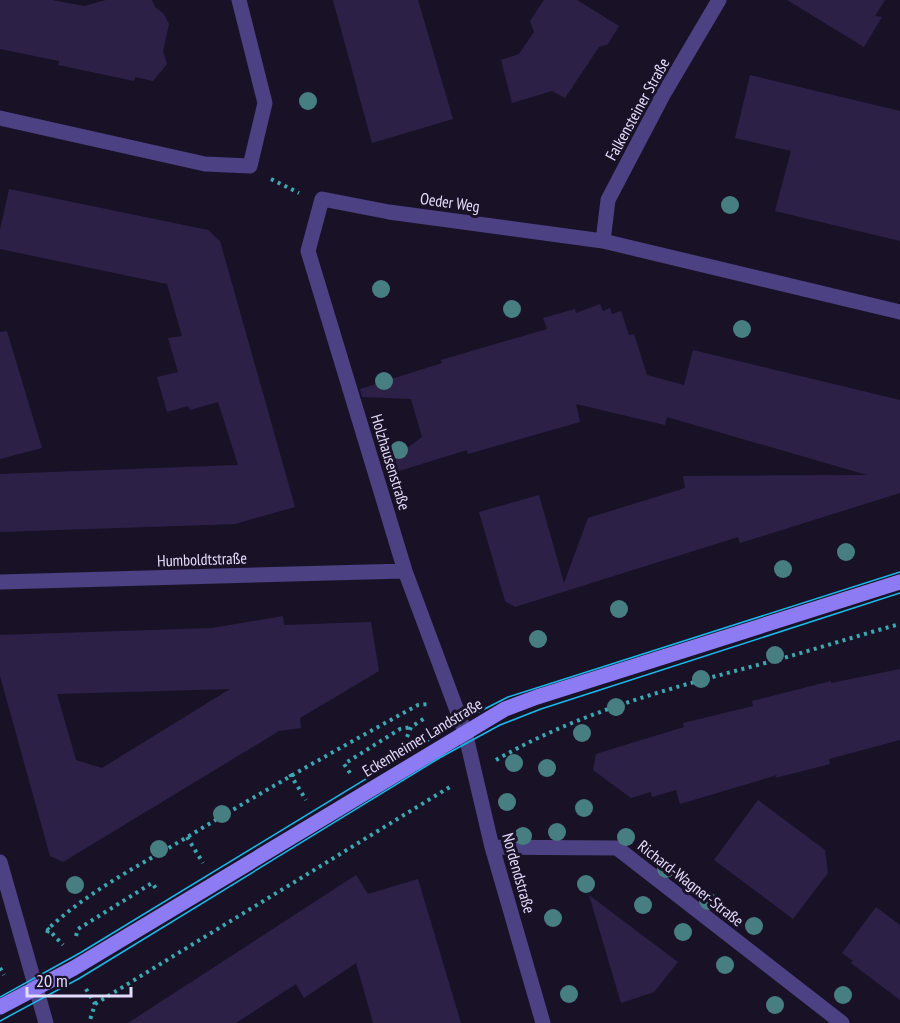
<svg xmlns="http://www.w3.org/2000/svg" width="900" height="1023" font-family="'PT Sans Narrow',sans-serif">
  <style>
    .building { fill: #2d2047; fill-rule: evenodd }
    .lines { fill: none; stroke-linecap: round; stroke-linejoin: round }
    .path { stroke: #3ba9b1; stroke-width: 4; stroke-dasharray: 3 4.5; stroke-linecap: butt }
    .minor { stroke: #4c4182; stroke-width: 15 }
    .secondary { stroke: #8d7bf4; stroke-width: 15 }
    .tram { stroke: #18bbec; stroke-width: 1.5 }
    .tree { fill: #477e81 }
    .labels { text-anchor: middle; dominant-baseline: central; stroke-width: 6; stroke-linejoin: round; paint-order: stroke }
    .street-label { font-size: 16px; fill: #e4dcfc; stroke: #191227 }
  </style>
  <rect width="100%" height="100%" fill="#191227"/>
  <path class="building" d="M0,0H52L84,6L106,0H152L155,7L164,14L169,24L163,51L167,64L153,81L135,77L134,81L58,65L59,61L0,49Z
    M333,0H418L453,119L372,143Z
    M544,0H577L619,26L608,44L599,47L565,98L552,91L512,103L501,60L519,54L534,32L530,21Z
    M787,0H885L875,16L882,17L864,47Z
    M750,75L900,111V241L775,211L791,151L735,138Z
    M9,189L208,230L220,241L295,507L235,524L0,532V474L238,465L218,402L190,410L188,406L167,412L157,377L178,372L168,338L182,336L167,284L0,249V230Z
    M600,304L603,311L610,308L612,314L621,311L629,335L634,334L647,375L684,385L693,350L900,400V493L740,543L738,537L515,607L505,601L479,512L539,495L564,583L588,518L685,488L683,476L867,475L667,417L665,425L576,404L580,422L468,454L467,450L386,475L383,466L422,437L411,399L362,397L360,389L442,363L441,360L547,329L543,318L575,309L576,313Z
    M7,331L42,448L0,459V332Z
    M283,616L284,625L371,622L379,671L300,718L301,728L279,731L63,862L50,856L0,676V635L212,628ZM230,689L102,768L76,760L57,694Z
    M900,669V740L829,759L830,764L775,778L777,775L680,804L676,790L652,797L651,792L631,798L593,770L596,754L684,727L683,723L753,706L752,701L831,681V683Z
    M758,800L825,850L828,873L793,919L714,860Z
    M356,875L368,894L418,879L461,1023H373L356,963L304,998L296,984L236,1023H128Z
    M589,895L678,962L654,992L621,1003Z
    M876,907L900,925V1000L851,963L853,961L842,953Z"/>
  <g class="lines">
    <path class="path" d="M271,179L299,193
      M407,737L411,727L425,718
      M496,760C581,711 674,687 769,662C813,650 856,636 900,624
      M350,773L344,764L400,729L411,727
      M290,774L306,800
      M187,837L203,863
      M47,928L63,945
      M47,933L49,928C93,888 139,866 189,836C265,790 341,747 418,705L429,704
      M76,936L78,929L144,888L152,883L157,890
      M0,968L4,975
      M86,989L95,1004L89,1023
      M95,1004L453,785"/>
    <path class="minor" d="M0,118L205,164L250,166L265,103L239,0
      M603,241L608,200L663,95L719,0
      M0,582L405,571
      M492,847L617,848L842,1023
      M0,862L46,1023
      M543,1023L492,847L465,732L405,571L308,251L322,199L389,212L603,241L900,312"/>
    <path class="secondary" d="M0,1007L74,968L505,709L537,697L900,582"/>
    <path class="tram" d="M0,997L80,953L461,721L508,697L900,572
      M0,1021L80,978L441,757L500,725L541,709L900,593"/>
  </g>
  <g class="tree">
    <circle cx="308" cy="101" r="9"/>
    <circle cx="730" cy="205" r="9"/>
    <circle cx="381" cy="289" r="9"/>
    <circle cx="512" cy="309" r="9"/>
    <circle cx="742" cy="329" r="9"/>
    <circle cx="384" cy="381" r="9"/>
    <circle cx="399" cy="450" r="9"/>
    <circle cx="846" cy="552" r="9"/>
    <circle cx="783" cy="569" r="9"/>
    <circle cx="619" cy="609" r="9"/>
    <circle cx="538" cy="639" r="9"/>
    <circle cx="775" cy="655" r="9"/>
    <circle cx="701" cy="679" r="9"/>
    <circle cx="616" cy="707" r="9"/>
    <circle cx="582" cy="733" r="9"/>
    <circle cx="514" cy="763" r="9"/>
    <circle cx="547" cy="768" r="9"/>
    <circle cx="507" cy="802" r="9"/>
    <circle cx="584" cy="808" r="9"/>
    <circle cx="222" cy="814" r="9"/>
    <circle cx="557" cy="832" r="9"/>
    <circle cx="523" cy="836" r="9"/>
    <circle cx="626" cy="837" r="9"/>
    <circle cx="159" cy="849" r="9"/>
    <circle cx="666" cy="869" r="9"/>
    <circle cx="586" cy="884" r="9"/>
    <circle cx="75" cy="885" r="9"/>
    <circle cx="708" cy="901" r="9"/>
    <circle cx="643" cy="905" r="9"/>
    <circle cx="553" cy="918" r="9"/>
    <circle cx="754" cy="926" r="9"/>
    <circle cx="683" cy="932" r="9"/>
    <circle cx="725" cy="965" r="9"/>
    <circle cx="569" cy="994" r="9"/>
    <circle cx="843" cy="995" r="9"/>
    <circle cx="775" cy="1005" r="9"/>
  </g>
  <g class="labels">
    <g class="street-label">
      <text transform="translate(637 109) rotate(-61)">Falkensteiner Straße</text>
      <text transform="translate(450 202) rotate(8)">Oeder Weg</text>
      <text transform="translate(391 462) rotate(73)">Holzhausenstraße</text>
      <text transform="translate(202 559) rotate(-2)">Humboldtstraße</text>
      <text transform="translate(422 737) rotate(-31)">Eckenheimer Landstraße</text>
      <text transform="translate(519 873) rotate(74)">Nordendstraße</text>
      <text transform="translate(691 883) rotate(38)">Richard-Wagner-Straße</text>
    </g>
  </g>
  <path d="M27 987v9h104v-9" fill="none" stroke="#e4dcfc" stroke-width="3"/>
  <text x="36" y="987" font-size="18" fill="#e4dcfc" stroke="#191227" stroke-width="4.5" paint-order="stroke">20 m</text>
</svg>
